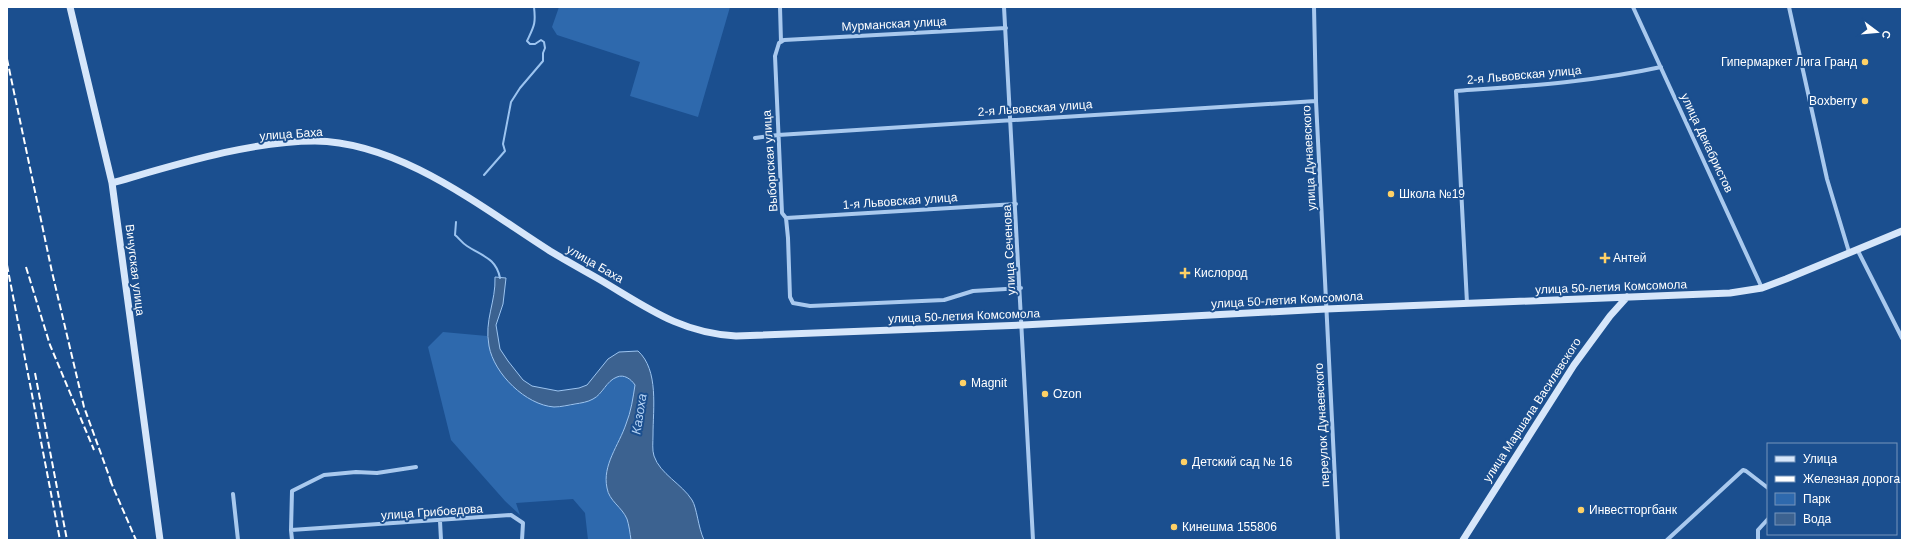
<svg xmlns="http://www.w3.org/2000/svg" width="1909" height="547" font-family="Arial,sans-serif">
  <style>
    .green { fill: #2e69ad }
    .water { fill: #3c6290; stroke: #9cc4f0 }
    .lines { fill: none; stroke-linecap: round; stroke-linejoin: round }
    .stream { stroke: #9cc4f0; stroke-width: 2 }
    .street { stroke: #a9c9ee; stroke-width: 4 }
    .secondary { stroke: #d6e6fa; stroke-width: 7 }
    .rail { stroke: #fff; stroke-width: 2; stroke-dasharray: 7 3; stroke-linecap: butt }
    .poi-dot { fill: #ffd166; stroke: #1b4f8f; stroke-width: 1.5 }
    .labels { text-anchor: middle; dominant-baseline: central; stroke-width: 4; stroke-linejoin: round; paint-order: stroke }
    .street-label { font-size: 12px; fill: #fff; stroke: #1b4f8f }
    .poi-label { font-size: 12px; fill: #fff; stroke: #1b4f8f; text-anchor: start }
    .water-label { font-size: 13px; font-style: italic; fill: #b5d3f5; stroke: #1b4f8f }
  </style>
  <rect width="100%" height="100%" fill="#1b4f8f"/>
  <path class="green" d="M559,7H730L698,117L630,96L640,62L557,35L552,27Z
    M443,332L487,336C492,370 520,398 554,407C561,408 574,405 581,403C586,401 596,397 600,394C606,388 608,380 617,377C625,374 631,379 635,385C633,398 631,412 626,424C619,445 602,465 607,488C609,501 622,507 627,519C629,525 630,533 631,540H588L585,513L573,499L516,503L520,515L505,501L451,440L428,347Z"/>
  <path class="water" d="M495,277L506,278L503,304L496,325L500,349L508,361L523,380L532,386L558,391L579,388L587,385L608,359L619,352L638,351C659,370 653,409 653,435C653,442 652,450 654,456C660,474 682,484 692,500C697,508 698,527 704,540H631C630,533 629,525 627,519C622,507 609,501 607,488C602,465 619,445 626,424C631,412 633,398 635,385C631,379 624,374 617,377C606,381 603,394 593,399C588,402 581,403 575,404C569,405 561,407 554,407C526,405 494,374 489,346C484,320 496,302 495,277Z"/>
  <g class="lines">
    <path class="stream" d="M484,175L505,151L503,144L511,102L520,88L543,61V53L545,48L544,42L541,40L535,44H530L527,41C534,26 536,24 534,7
      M456,222L455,235C459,238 462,243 467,246C482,256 496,258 500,278"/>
    <path class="street" d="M780,7L781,42
      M1004,7L1033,540
      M1314,7L1316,101L1338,540
      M1633,7L1762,288
      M1789,7L1827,179L1849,252
      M1006,28L784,40L779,43L775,56L782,213L786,218L788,238L790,297L793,303L810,306L944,300L973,291L1021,288
      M755,138L778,135L1316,101
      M786,218L1016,204
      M1857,249L1902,338
      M1467,303L1456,91C1525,86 1593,82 1661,67
      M233,494L238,540
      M440,521L441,540
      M291,530L292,491L324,475L356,472L377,473L416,467
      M292,540L291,530L511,515L523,523L522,540
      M1667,540L1743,470L1746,471L1768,488
      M1758,540V530L1768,519"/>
    <path class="secondary" d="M70,7L112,183L160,540
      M112,183C175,165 250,141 315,141C400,142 481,207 550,251C565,260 581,269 597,278C645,306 679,333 736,336L1023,325L1326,309L1730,293L1762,288L1786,279L1902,231
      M1463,540L1574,365L1610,316L1627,297"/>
    <path class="rail" d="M7,59L52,272L84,407L112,484
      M7,265L60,540
      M26,267L50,345L94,450
      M35,373L67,540
      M110,480L136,540"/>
  </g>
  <g class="poi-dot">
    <circle cx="1865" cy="62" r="4"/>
    <circle cx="1865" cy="101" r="4"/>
    <circle cx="1391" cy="194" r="4"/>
    <path d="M1603 252h4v4h4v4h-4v4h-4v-4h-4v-4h4z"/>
    <path d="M1183 267h4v4h4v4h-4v4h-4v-4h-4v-4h4z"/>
    <circle cx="963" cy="383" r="4"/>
    <circle cx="1045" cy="394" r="4"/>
    <circle cx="1184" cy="462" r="4"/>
    <circle cx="1581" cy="510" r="4"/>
    <circle cx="1174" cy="527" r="4"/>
  </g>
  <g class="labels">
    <g class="street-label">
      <text transform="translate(894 24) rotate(-3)">Мурманская улица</text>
      <text transform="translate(1524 75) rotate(-5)">2-я Львовская улица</text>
      <text transform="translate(1035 108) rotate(-4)">2-я Львовская улица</text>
      <text transform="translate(291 134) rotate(-4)">улица Баха</text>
      <text transform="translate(1707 143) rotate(65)">улица Декабристов</text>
      <text transform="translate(1309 158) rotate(-93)">улица Дунаевского</text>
      <text transform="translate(770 161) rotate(-94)">Выборгская улица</text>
      <text transform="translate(900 201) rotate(-4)">1-я Львовская улица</text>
      <text transform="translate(1009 250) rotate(-93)">улица Сеченова</text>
      <text transform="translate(595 264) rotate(30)">улица Баха</text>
      <text transform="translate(135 270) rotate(83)">Вичугская улица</text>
      <text transform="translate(1611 287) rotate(-2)">улица 50-летия Комсомола</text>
      <text transform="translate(1287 300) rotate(-3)">улица 50-летия Комсомола</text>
      <text transform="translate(964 316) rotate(-2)">улица 50-летия Комсомола</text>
      <text transform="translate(1532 410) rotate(-57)">улица Маршала Василевского</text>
      <text transform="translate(1322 425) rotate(-93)">переулок Дунаевского</text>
      <text transform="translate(432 512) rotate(-4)">улица Грибоедова</text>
    </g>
    <g class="poi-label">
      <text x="1857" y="62" text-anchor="end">Гипермаркет Лига Гранд</text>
      <text x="1857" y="101" text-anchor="end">Boxberry</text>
      <text x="1399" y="194">Школа №19</text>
      <text x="1613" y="258">Антей</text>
      <text x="1194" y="273">Кислород</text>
      <text x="971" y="383">Magnit</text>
      <text x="1053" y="394">Ozon</text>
      <text x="1192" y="462">Детский сад № 16</text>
      <text x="1589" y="510">Инвестторгбанк</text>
      <text x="1182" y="527">Кинешма 155806</text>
    </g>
    <g class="water-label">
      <text transform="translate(639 414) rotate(-81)">Казоха</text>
    </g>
  </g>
  <rect width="1909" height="547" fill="none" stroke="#ffffff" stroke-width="16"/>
  <rect x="1767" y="443" width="130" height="92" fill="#1b4f8f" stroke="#7695bc"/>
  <rect x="1775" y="456" width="20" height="6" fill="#d6e6fa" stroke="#7695bc"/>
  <text x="1803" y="463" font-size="12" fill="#ffffff">Улица</text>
  <rect x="1775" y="476" width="20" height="6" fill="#ffffff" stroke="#7695bc"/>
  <text x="1803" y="483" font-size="12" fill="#ffffff">Железная дорога</text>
  <rect x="1775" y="493" width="20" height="12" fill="#2e69ad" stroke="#7695bc"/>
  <text x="1803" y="503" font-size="12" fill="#ffffff">Парк</text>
  <rect x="1775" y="513" width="20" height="12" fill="#3c6290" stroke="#7695bc"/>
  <text x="1803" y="523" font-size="12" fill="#ffffff">Вода</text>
  <g transform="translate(1877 32) rotate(106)" stroke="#1b4f8f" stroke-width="3" paint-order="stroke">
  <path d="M0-3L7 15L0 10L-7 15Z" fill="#ffffff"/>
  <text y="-6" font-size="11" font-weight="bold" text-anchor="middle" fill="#ffffff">С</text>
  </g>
</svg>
